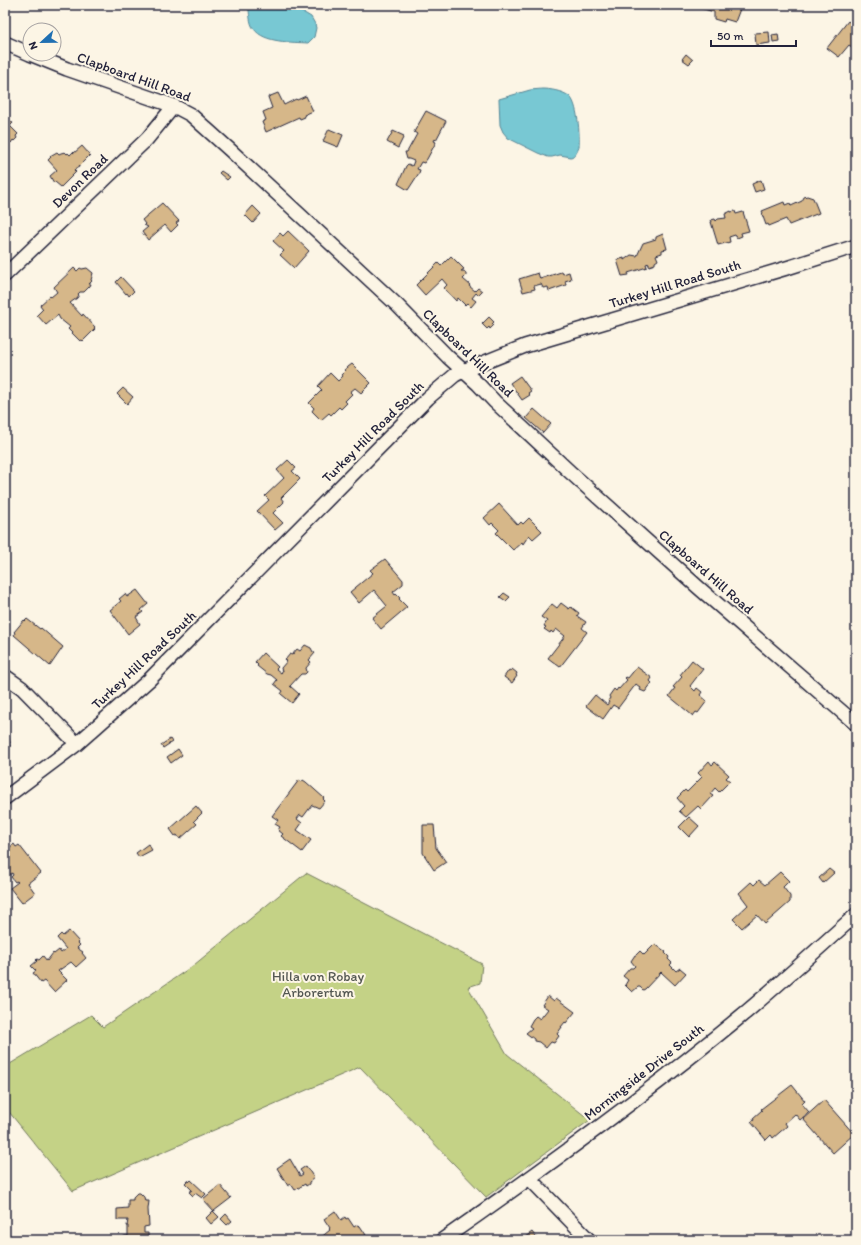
<svg xmlns="http://www.w3.org/2000/svg" width="861" height="1245" font-family="Itim,sans-serif">
  <style>
    .green { fill: #c4d286; stroke: #737a60 }
    .water { fill: #78c8d3; stroke: #568696 }
    .building { fill: #d6b789; stroke: #22223b }
    .lines { fill: none; stroke-linecap: round; stroke-linejoin: round }
    .minor-casing { stroke: #22223b; stroke-width: 16 }
    .minor { stroke: #fcf5e5; stroke-width: 13 }
    .labels { text-anchor: middle; dominant-baseline: central; stroke-width: 4; stroke-linejoin: round; paint-order: stroke }
    .street-label { font-size: 14px; fill: #22223b; stroke: #fcf5e5 }
    .park-label { font-size: 14px; fill: #535752; stroke: #fcf5e5 }
  </style>
  <rect width="100%" height="100%" fill="#fcf5e5"/>
  <filter id="ink" filterUnits="userSpaceOnUse"><feTurbulence type="fractalNoise" baseFrequency=".025" numOctaves="2"/><feDisplacementMap in="SourceGraphic" scale="8" xChannelSelector="R" yChannelSelector="G"/><feConvolveMatrix kernelMatrix="1 2 1 2 8 2 1 2 1" color-interpolation-filters="sRGB"/></filter>
  <g filter="url(#ink)">
    <path class="green" d="M306,873L482,964L480,983L468,987L507,1054L590,1120L486,1197L360,1067L73,1191L5,1107V1067L91,1015L103,1027L194,965Z"/>
    <path class="water" d="M248,5H289L306,14L311,17L315,24L316,28L314,37L308,43C292,42 264,43 254,29C249,23 250,13 248,5Z
      M542,89C550,89 562,91 569,96C578,102 580,136 579,147C578,150 577,152 575,155L571,157L560,155L552,157H548L538,153L508,138L503,132L500,125L499,99L530,90Z"/>
    <path class="building" d="M690,5H723L728,6V5L740,9L735,22L725,19L724,22L714,19V12Z
      M848,21L856,27V50L849,45L839,57L827,48Z
      M769,32L770,43L756,45L755,33Z
      M778,34L779,41L773,42L772,35Z
      M686,54L693,60L689,64L682,59Z
      M278,93L284,105L296,99L297,100L306,96L313,111L304,115L305,117L300,119L299,117L266,132L262,122L266,120L263,112L272,108L268,97Z
      M426,111L446,121L436,140L435,139L434,141L436,142L435,144L427,159L424,163L421,162L417,169L420,170L419,173L408,190L398,184L406,166L408,164L412,166L414,161L409,159H407L405,152H407L417,134L414,132Z
      M7,119L13,123L10,126L18,134L16,136L17,138L14,141L13,140L11,143L5,138V122Z
      M329,129L343,135L338,147L323,141Z
      M393,131L404,136L398,148L387,142Z
      M82,146L90,155L79,166V167L75,169L74,170L76,172L61,187L55,182L54,183L50,176L57,170L48,160L51,157L50,156L57,152L59,154L61,153L65,152L67,154L68,153L70,155L73,152L74,153Z
      M221,171L230,177L227,180L219,173Z
      M761,180L764,189L755,192L752,184Z
      M807,196L813,198L819,213L789,225L786,219L769,226L768,224L766,225L762,214L763,213L762,211L784,202L785,205L790,203L791,206L802,201L804,197Z
      M162,203L179,221L176,223L178,225L171,232L165,225L148,240L142,232L148,227L144,225L145,224L142,220Z
      M253,206L261,214L253,223L245,215Z
      M731,211V212L735,211L736,214L743,212L749,231L741,233L742,236L737,238L735,235L729,237L730,242L718,245L711,222H712L711,220L715,219L716,221L718,219L726,218L725,214Z
      M288,231L309,251L294,268L280,255L284,251L273,241L280,233L283,236Z
      M663,234L667,249L662,250V253L656,255L658,260L655,262V264L649,266V263L646,264L647,267L628,273L629,275L622,276L617,260L624,258V260L631,255L637,256L643,243L656,239V237Z
      M451,256L464,269L461,271H464L466,274V276L463,279L470,285L469,286L475,291L478,288L482,291L478,295L476,293L472,298L476,301L471,307L467,303L465,305L458,298L456,301L444,288L447,285L442,279L425,295L416,285L438,263L441,266Z
      M74,268L77,271L80,268L82,269L87,268L93,273L91,280L92,281L89,284H91L90,286L84,292H80L78,294L79,295L77,298L70,303L82,316L83,314L95,327L94,328L95,329L83,341L82,340L80,341L68,329L70,327L60,319L58,315L46,325L37,315L43,309L40,305L50,296L51,297L57,292L54,287Z
      M561,272H562L563,274L569,272L571,279L565,281L566,285L549,291L548,287L543,288L541,284L534,286L535,289L523,292L519,279L538,273L540,279Z
      M121,277L134,291L129,296L127,293L126,294L116,282Z
      M489,317L494,322L492,324L494,325L490,329L489,327L487,329L482,324Z
      M352,364L371,383L361,393L355,388L350,392L352,394L345,401L347,403L341,409L339,407L331,415L329,413L321,420L312,411L314,408L309,403L322,390L318,386L330,373L338,381L343,376L341,375L345,371L344,370Z
      M520,376L531,391L528,393L530,395L522,400L510,383Z
      M123,388L133,397L127,404L117,394Z
      M534,409L551,424L543,433L526,418Z
      M288,460L296,468L292,471L300,479L281,498L284,502L273,513L283,523L275,530L257,511L269,500L265,496L284,478L277,470Z
      M499,504L518,525L521,522L523,524L529,518L542,531L533,539L529,535L523,544L522,542L513,550L496,533L499,530L492,523L490,525L484,518Z
      M385,559L403,580V584L393,592L395,595L396,594L400,598L399,599L407,607L381,629L372,618L387,606L374,590L359,603L350,592L373,573L370,570Z
      M137,590L148,604L141,610L143,612L136,617L140,624L128,634L110,610L121,601L119,599L125,594L127,597Z
      M504,593L510,597L506,601L500,597Z
      M561,603L569,609L571,607L579,613L577,616L586,622L582,628L587,632L560,667L548,658L565,636L556,629L553,633L551,631L550,633L544,629L546,627L544,626L547,621L541,617L552,604L557,608Z
      M27,619L40,629L41,628L63,647L50,666L14,635L15,633L14,632L24,620L25,621Z
      M305,645L311,648L313,652L315,653L309,660L311,662L306,668L307,672L305,674H301L290,686L299,694L292,703L281,694L283,691L274,684L277,680L271,675L267,674L257,666L258,665L255,662L263,653L278,667L276,669L281,673L282,672L281,668L287,661L285,660L290,654L292,655L297,649L300,651Z
      M692,660L703,669L690,686L695,691L697,688L702,692L700,695L707,701L698,713L696,712L693,716L669,696L675,688L673,687L682,677L680,675Z
      M637,667L652,678L650,681L652,683L645,692L640,690L641,688L636,684L618,708L613,705L603,719L586,706L595,695L607,705L609,702L608,701L610,698L609,696L614,689L616,691L618,688L619,689L627,680L625,678L626,677L628,678Z
      M512,669L517,673L516,675L517,676L512,683L504,677L509,670L511,671Z
      M7,729L10,743H9L10,746L5,747V730Z
      M170,739L172,742L163,748L161,745Z
      M178,749L182,755L171,763L167,757Z
      M709,761L712,765L715,762L729,775L726,778L730,781L719,792L715,788L710,794L713,796L701,809L698,806L686,817L679,811L684,806L677,798L685,790L687,792L702,777L698,773Z
      M299,780L302,782L303,780L306,782L324,798L323,799L325,801L319,808L312,805L303,817L300,815L297,819L302,823L297,830L311,840L302,852L281,836L283,834L278,830L280,827L275,824L278,820L272,816Z
      M196,806L202,813L194,821L197,824L180,839L177,835L175,836L170,829Z
      M689,817L699,826L689,837L679,827Z
      M423,825H434L436,848L446,862L434,870L423,853Z
      M14,844L16,847L19,845L41,873L28,883L35,893L22,903L10,888L18,882L17,881L15,882L11,877L13,875L12,873L9,875L5,870V851Z
      M148,844L152,850L139,857L136,853Z
      M829,869L834,873L823,883L819,878Z
      M780,872L789,881L783,887L790,896V902L765,924L757,915L742,928L733,919L748,905L739,893L751,882L754,885L759,880L765,885Z
      M69,931L79,942L78,943L80,945L77,948L83,952L82,953L86,958L76,967L71,962L58,971L67,980L54,992L44,981L41,983L33,973L36,971L31,966L37,961L36,960L37,959L39,960L43,956L47,961L53,953L54,954L59,950L61,953L66,949L57,938L61,934L63,936Z
      M655,944L666,952L665,953L669,957L668,959L672,963L670,965L676,971L680,968L686,973L675,985L661,972L645,989L643,990L640,987H638L632,992L625,985L628,980L623,976L630,968H633L635,966L631,961L635,955H636L640,951L644,955Z
      M548,996L554,1001L556,998L575,1012L566,1023L565,1022L561,1027H562L557,1034L559,1036L554,1043L551,1042L546,1048L539,1042L534,1041V1039L526,1033L532,1028L529,1026L533,1019L536,1016L540,1019L548,1009L542,1005Z
      M792,1085L805,1101L802,1104L809,1112L800,1120L795,1114L785,1123L787,1126L773,1138L771,1135L766,1140L751,1122L754,1120L753,1118L762,1110L761,1109Z
      M824,1100L854,1134L833,1153L803,1119Z
      M290,1159L300,1176L303,1174L300,1170L306,1166L314,1178L309,1182V1184L306,1186L305,1184L295,1190L291,1184L288,1186L277,1168Z
      M188,1180L189,1182L191,1180L206,1194L202,1198L195,1193L193,1196L189,1192L192,1190L185,1183Z
      M220,1185L231,1198L214,1211L203,1199Z
      M137,1193H140L144,1197L145,1201H149L148,1209L149,1226L144,1227V1233H148V1239L151,1240H123V1237L125,1236H128V1226H127L128,1220H117V1209L128,1208V1200H133V1197Z
      M213,1211L219,1217L211,1224L206,1218Z
      M335,1211L341,1220L345,1217L346,1219L348,1218L354,1227L357,1225L360,1226L366,1235L359,1240H320L319,1239L330,1230L329,1229L330,1228L324,1219Z
      M226,1214L232,1221L227,1225L221,1219Z
      M532,1232L538,1240H521Z"/>
    <g class="lines">
      <g class="minor-casing">
        <path id="minor" d="M5,43L30,54
          M30,54L67,69L174,106L191,115L230,150L397,305L448,357L478,384L495,402L570,472L699,588L856,724
          M5,275L147,139L174,106
          M5,676L22,688L77,744
          M5,798L77,744L149,680L428,398L455,375L463,371L525,346L790,267L856,246
          M530,1179L589,1240
          M442,1240C544,1169 644,1096 740,1017C780,984 817,949 856,915"/>
      </g>
      <use href="#minor" class="minor"/>
    </g>
  </g>
  <g class="labels">
    <g class="street-label">
      <text transform="translate(134 77) rotate(20)">Clapboard Hill Road</text>
      <text transform="translate(80 181) rotate(-44)">Devon Road</text>
      <text transform="translate(675 284) rotate(-17)">Turkey Hill Road South</text>
      <text transform="translate(468 353) rotate(44)">Clapboard Hill Road</text>
      <text transform="translate(373 432) rotate(-45)">Turkey Hill Road South</text>
      <text transform="translate(706 572) rotate(41)">Clapboard Hill Road</text>
      <text transform="translate(144 660) rotate(-43)">Turkey Hill Road South</text>
      <text transform="translate(644 1072) rotate(-38)">Morningside Drive South</text>
    </g>
    <g class="park-label">
      <text x="318" y="976">Hilla von Robay<tspan x="318" dy="16">Arborertum</tspan></text>
    </g>
  </g>
  <rect width="861" height="1245" fill="none" stroke="#fcf5e5" stroke-width="20"/>
  <rect x="10" y="10" width="841" height="1225" fill="none" stroke="#22223b" stroke-width="1.5" filter="url(#ink)"/>
  <g transform="translate(42 42) rotate(248)"><circle r="19" fill="#fcf5e5" stroke="#a5a1a1"/>
  <path d="M0-3L7 15L0 10L-7 15Z" fill="#1f6fb2"/>
  <text y="-6" font-size="11" font-weight="bold" text-anchor="middle" fill="#22223b">N</text>
  </g>
  <path d="M711 40v6h85v-6" fill="none" stroke="#22223b" stroke-width="2"/>
  <text x="717" y="40" font-size="12" fill="#22223b" stroke="#fcf5e5" stroke-width="3" paint-order="stroke">50 m</text>
</svg>
